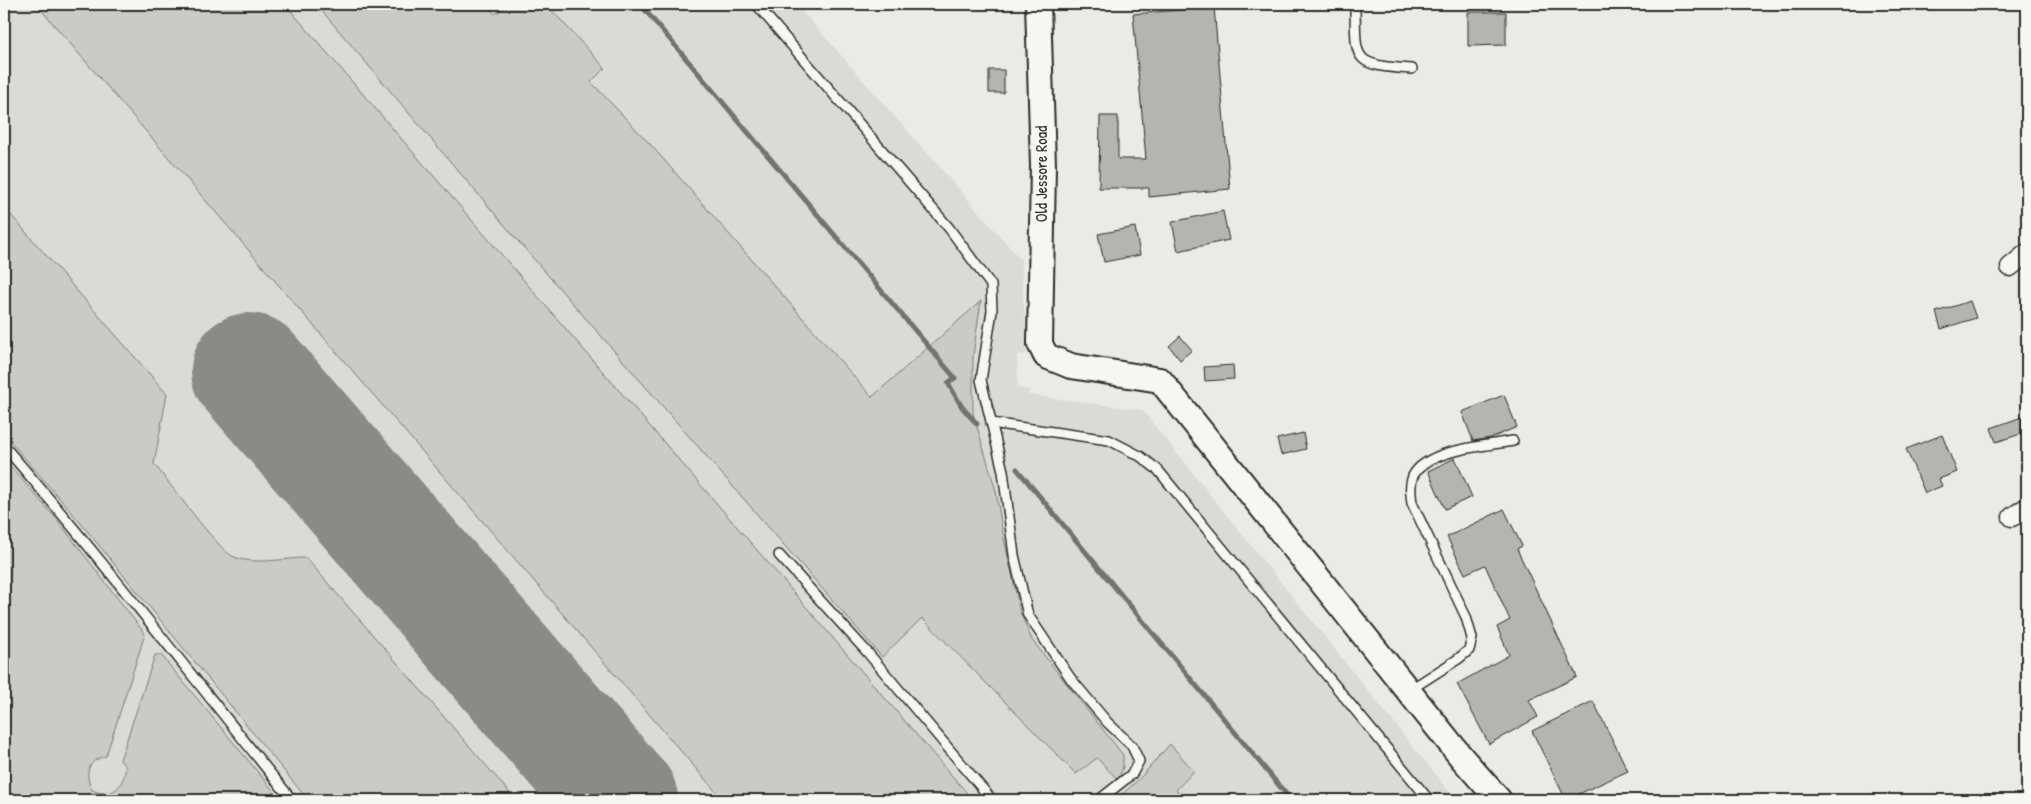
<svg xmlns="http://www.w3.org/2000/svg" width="2031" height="804" font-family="'Patrick Hand',sans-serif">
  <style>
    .built { fill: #dadad6 }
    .green { fill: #cacac7; stroke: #7a7a79 }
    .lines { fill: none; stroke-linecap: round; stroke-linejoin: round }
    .stream { stroke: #727270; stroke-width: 5 }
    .runway { stroke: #8a8a88; stroke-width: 116 }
    .building { fill: #b4b4b1; stroke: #2b2b2b }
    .lane-casing { stroke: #2b2b2b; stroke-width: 12 }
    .street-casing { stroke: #2b2b2b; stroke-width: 21 }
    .secondary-casing { stroke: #2b2b2b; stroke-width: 28 }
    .lane { stroke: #f6f6f2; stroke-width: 9 }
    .street { stroke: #f6f6f2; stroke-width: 18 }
    .secondary { stroke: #f6f6f2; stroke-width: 24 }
    .labels { text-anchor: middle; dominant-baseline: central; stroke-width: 4; stroke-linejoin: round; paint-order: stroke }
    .street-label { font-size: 16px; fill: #2b2b2b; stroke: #f6f6f2 }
  </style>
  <rect width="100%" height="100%" fill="#eaeae6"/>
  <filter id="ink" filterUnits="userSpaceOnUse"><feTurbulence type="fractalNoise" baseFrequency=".02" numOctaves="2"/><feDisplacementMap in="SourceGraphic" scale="10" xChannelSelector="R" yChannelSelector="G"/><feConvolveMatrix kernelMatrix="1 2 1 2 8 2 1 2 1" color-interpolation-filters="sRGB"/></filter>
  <g filter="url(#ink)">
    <path class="built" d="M4,4H796L1021,260L1027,354L1017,355L1018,388L1029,390L1028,395L1142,410L1456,800H4Z"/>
    <path class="green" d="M36,4H285L973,800H723Z
      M316,4H486L495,14L509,4H546L605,68L591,82L650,144L872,397L981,301L973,356V413L996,491L1002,529L1020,612L1032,640L1123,755V767L1118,780L1097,758L1076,774L922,618L882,657L518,241Z
      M4,207L167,394L154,464C168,481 217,548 232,556C253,566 284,558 306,558L516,800H308L79,521L4,434Z
      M4,459L59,522L145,634L106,756C87,760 84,774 92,790C113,799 123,787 126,767L120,760L155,655H161L281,800H4Z
      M1170,744L1194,771L1176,790L1185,800H1116L1140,778Z"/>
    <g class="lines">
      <path class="stream" d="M640,4L955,378L948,383L962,407L977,424
        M1017,469L1291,800"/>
      <path class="runway" d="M249,371L620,800"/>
    </g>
    <path class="building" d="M1214,7L1230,189L1149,197V188H1099L1100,116H1118V159H1146L1133,14Z
      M1468,12H1506V45L1468,46Z
      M989,70H1004V93H989Z
      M1223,211L1229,240L1178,251L1172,222Z
      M1135,227L1140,255L1104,262L1098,234Z
      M1970,301L1976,318L1941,329L1936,312Z
      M1180,336L1192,350L1180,360L1169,346Z
      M1233,365L1234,379L1205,381L1204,367Z
      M1504,395L1517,427L1491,438L1473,441L1462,412Z
      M2022,417L2027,432L1996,442L1991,428Z
      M1303,433L1306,449L1281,455L1277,439Z
      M1942,435L1957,472L1939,479L1942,486L1925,493L1906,449Z
      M1455,458L1472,497L1445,509L1428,471Z
      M1504,509L1522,546L1517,549L1577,677L1529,700L1538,717L1489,744L1457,684L1509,655L1497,627L1510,620L1485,565L1465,574L1447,537Z
      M1593,701L1628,771L1566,800L1532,731Z"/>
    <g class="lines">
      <g class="lane-casing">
        <path id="lane" d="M756,4L949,228L991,285L992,311L981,380L1003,471L1014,555L1028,615L1071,679L1107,722L1132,746L1139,761L1132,774L1099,800
          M1355,4C1356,61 1351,65 1412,69
          M991,423L1109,440L1140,456L1158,470L1429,800
          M4,446C104,561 196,682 292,800
          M779,555L868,653L992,800
          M1408,691L1458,659L1469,650L1472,638L1466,617L1412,503C1411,494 1409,485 1413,476C1427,449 1486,446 1513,441"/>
      </g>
      <g class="street-casing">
        <path id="street" d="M2010,267L2027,253
          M2012,517L2027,507"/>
      </g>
      <g class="secondary-casing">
        <path id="secondary" d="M1038,4L1043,166L1040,344L1046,356L1071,366L1160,380L1462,758L1499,800"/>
      </g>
      <use href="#lane" class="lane"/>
      <use href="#street" class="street"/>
      <use href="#secondary" class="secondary"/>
    </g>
  </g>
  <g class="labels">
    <g class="street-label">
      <text transform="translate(1041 174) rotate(-90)">Old Jessore Road</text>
    </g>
  </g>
  <rect width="2031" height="804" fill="none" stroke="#f6f6f2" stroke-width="20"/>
  <rect x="10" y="10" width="2011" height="784" fill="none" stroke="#2b2b2b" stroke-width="2" filter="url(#ink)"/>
</svg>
